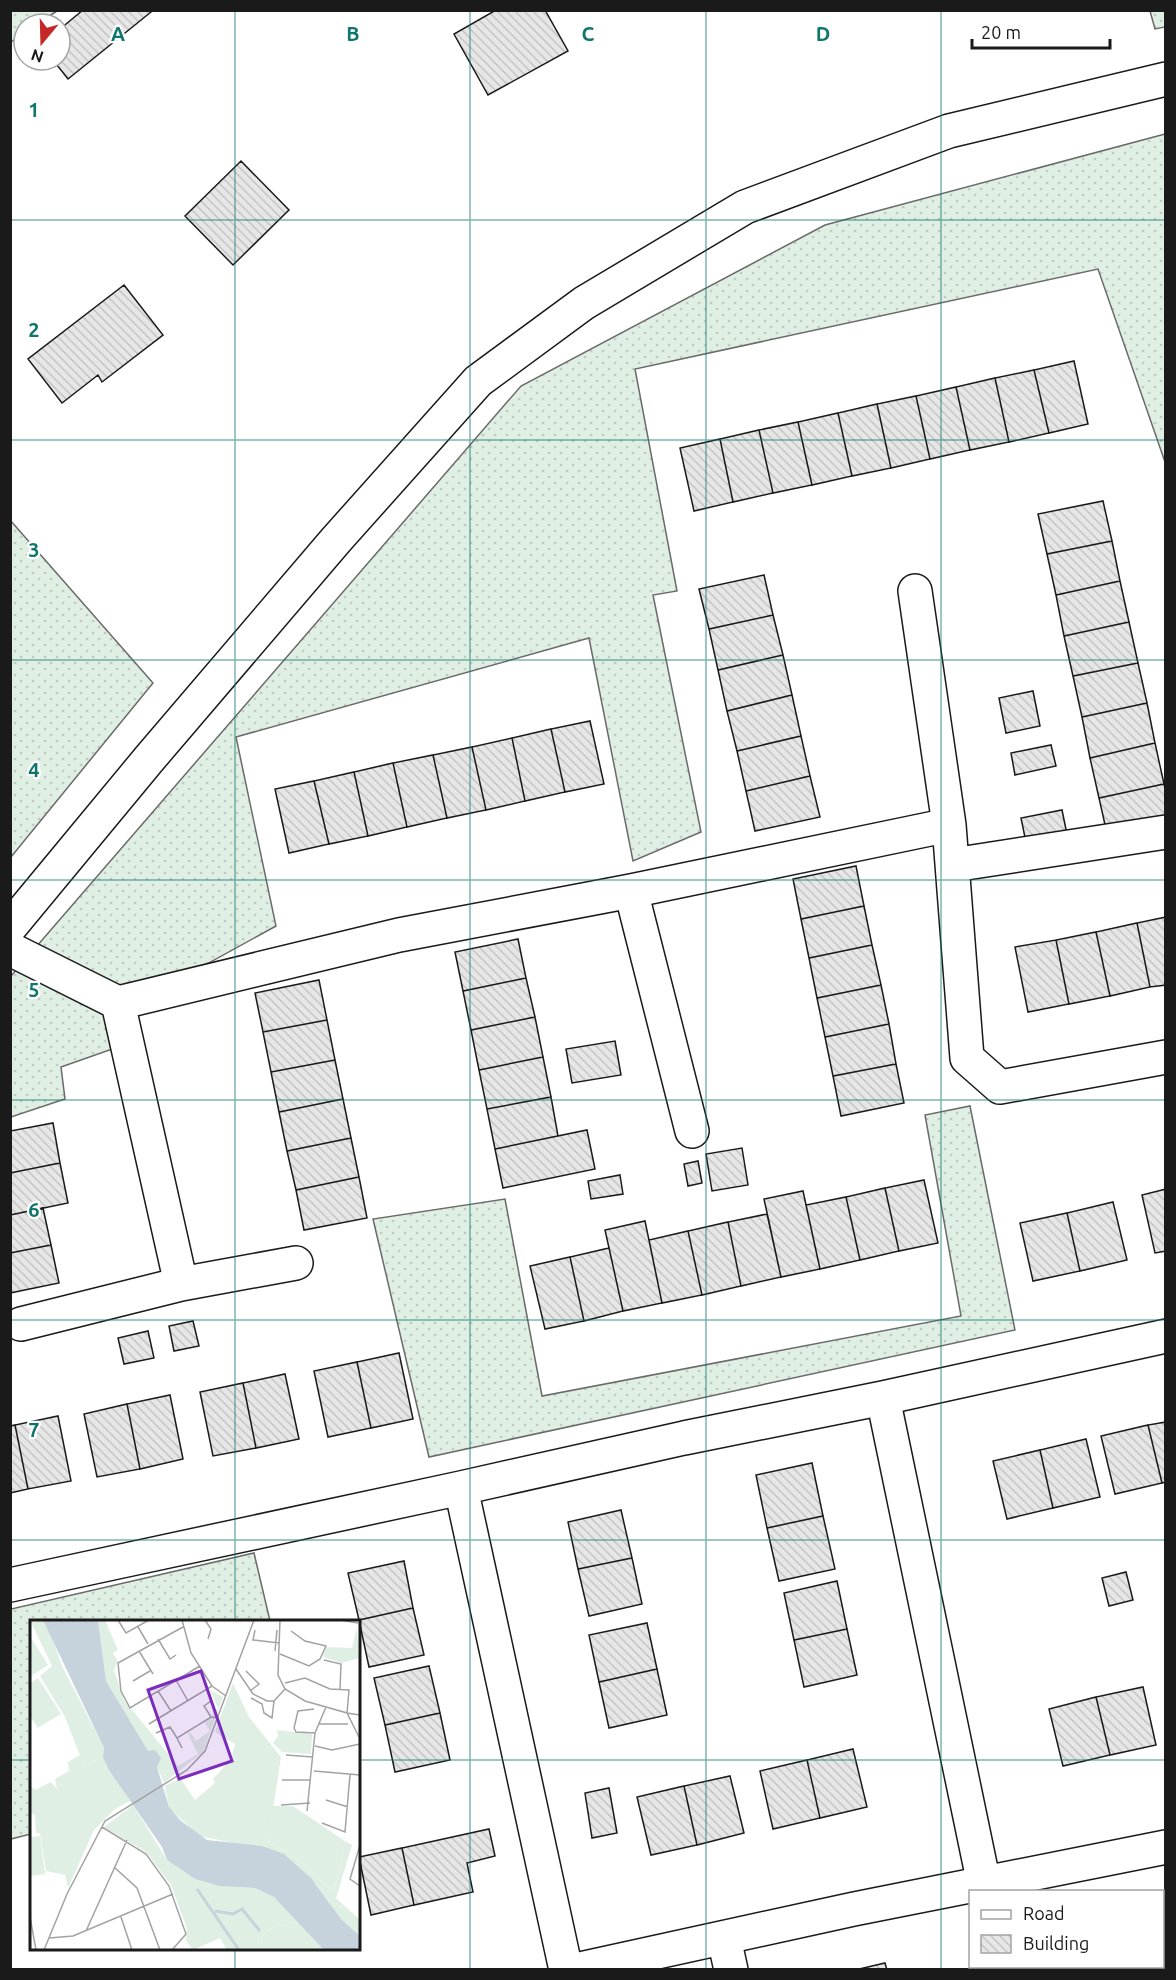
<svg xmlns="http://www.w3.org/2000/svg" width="1176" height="1980" font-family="Ubuntu,sans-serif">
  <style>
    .grass { fill: url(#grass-dots); stroke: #6a6a6a; stroke-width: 1.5 }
    .building { fill: url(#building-back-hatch); stroke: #1a1a1a; stroke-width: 1.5 }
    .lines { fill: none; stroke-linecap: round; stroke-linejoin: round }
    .street-casing { stroke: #1a1a1a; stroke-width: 36 }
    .secondary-casing { stroke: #1a1a1a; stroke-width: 36 }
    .street { stroke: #fff; stroke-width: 33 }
    .secondary { stroke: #fff; stroke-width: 33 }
    .grid { fill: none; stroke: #0f766e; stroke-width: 1.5; stroke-opacity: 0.55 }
    .inset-river { fill: none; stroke: #c6d2dc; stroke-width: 3 }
    .inset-road { fill: none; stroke: #a3a3a3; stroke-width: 1.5 }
    .view { fill: #7b2cbf; fill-opacity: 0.15; stroke: #7b2cbf; stroke-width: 3 }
    .inset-edge { fill: none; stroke: #1a1a1a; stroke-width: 3 }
    .grid-label { font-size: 20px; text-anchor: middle; font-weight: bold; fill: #0f766e; stroke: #fff; stroke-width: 4.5; stroke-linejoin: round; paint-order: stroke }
  </style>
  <defs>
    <pattern id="grass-dots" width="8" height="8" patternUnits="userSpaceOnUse" patternTransform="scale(1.5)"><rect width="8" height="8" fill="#e0efe3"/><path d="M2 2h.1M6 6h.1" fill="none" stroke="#c0ccc2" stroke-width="1.8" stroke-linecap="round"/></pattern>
    <pattern id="building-back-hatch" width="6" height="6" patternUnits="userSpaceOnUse" patternTransform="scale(1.5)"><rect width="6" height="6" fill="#e6e6e6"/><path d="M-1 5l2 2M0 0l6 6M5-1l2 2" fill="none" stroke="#c5c5c5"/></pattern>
  </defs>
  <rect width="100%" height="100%" fill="#fff"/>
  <path class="grass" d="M11,10H57V11L37,24H24V33L11,42Z
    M1150,11H1165V27L1155,29Z
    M1165,134V462L1098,269L635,369L677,591L653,595L701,832L633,861L589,638L236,737L276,926L116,1014L118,1047L61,1067L65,1099L11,1117V976L521,386L825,225Z
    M10,520L153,683L11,857H10Z
    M970,1106L1015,1330L429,1457L373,1219L505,1199L542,1396L961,1316L925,1115Z
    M254,1553L270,1621L32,1622L31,1834L11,1839V1609Z"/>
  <path class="building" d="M83,10H149L151,12L68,79L53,60H60V29Z
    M496,10H545L568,51L488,95L454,34Z
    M241,161L289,210L233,265L185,216Z
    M124,285L163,335L102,382L98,375L62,403L28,359Z
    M1074,361L1088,424L1049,433L1034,370Z
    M1034,370L1049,433L1009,442L995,378Z
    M995,378L1009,442L970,450L956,387Z
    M956,387L970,450L930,459L916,396Z
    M916,396L930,459L891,468L877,404Z
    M877,404L891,468L852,476L838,413Z
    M838,413L852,476L812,485L798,422Z
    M798,422L812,485L773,493L759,430Z
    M759,430L773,493L733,502L720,439Z
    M720,439L733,502L694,511L680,448Z
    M1103,501L1112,541L1047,554L1038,514Z
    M1112,541L1120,581L1056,595L1047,554Z
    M764,575L773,615L709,629L699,589Z
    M1120,581L1129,622L1064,636L1056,595Z
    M773,615L783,655L718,670L709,629Z
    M1129,622L1138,663L1073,676L1064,636Z
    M783,655L792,695L727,711L718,670Z
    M1138,663L1147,703L1082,717L1073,676Z
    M1033,691L1040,726L1006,733L999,698Z
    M792,695L801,736L737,751L727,711Z
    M1147,703L1155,743L1090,758L1082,717Z
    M590,721L604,784L565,792L551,729Z
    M551,729L565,792L525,801L512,738Z
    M801,736L810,776L746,791L737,751Z
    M512,738L525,801L486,810L472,747Z
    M1155,743L1164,784L1099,798L1090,758Z
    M1051,745L1056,766L1015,775L1011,753Z
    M472,747L486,810L447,818L433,755Z
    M433,755L447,818L407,827L393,763Z
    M393,763L407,827L368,836L354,772Z
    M354,772L368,836L329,844L314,781Z
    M810,776L820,817L755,831L746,791Z
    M314,781L329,844L289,853L275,789Z
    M1164,784L1166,792V826L1108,838L1099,798Z
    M1062,810L1068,839L1027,847L1021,818Z
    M856,866L864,906L801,919L793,879Z
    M864,906L872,945L809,958L801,919Z
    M1166,917V985L1150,987L1137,923Z
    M1137,923L1150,987L1110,996L1096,932Z
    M1096,932L1110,996L1069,1004L1056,940Z
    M518,939L526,978L463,991L455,952Z
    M1056,940L1069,1004L1028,1012L1015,947Z
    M872,945L881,985L817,998L809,958Z
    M526,978L535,1017L471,1030L463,991Z
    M319,980L327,1020L263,1032L255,993Z
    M881,985L889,1024L825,1037L817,998Z
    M535,1017L543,1057L479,1070L471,1030Z
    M327,1020L335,1060L271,1072L263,1032Z
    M889,1024L896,1064L833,1076L825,1037Z
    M615,1041L621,1075L572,1083L566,1049Z
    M543,1057L551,1097L487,1109L479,1070Z
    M335,1060L343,1099L279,1112L271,1072Z
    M896,1064L904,1103L841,1116L833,1076Z
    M551,1097L558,1136L495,1149L487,1109Z
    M343,1099L351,1138L287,1151L279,1112Z
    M53,1123L60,1163L10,1173V1131Z
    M587,1130L595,1169L503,1188L495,1149Z
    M351,1138L359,1177L296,1190L287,1151Z
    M742,1148L748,1185L712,1191L706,1154Z
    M698,1161L702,1183L688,1186L684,1164Z
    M60,1163L68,1203L10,1215V1173Z
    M620,1175L623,1194L591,1199L588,1181Z
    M359,1177L367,1218L304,1230L296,1190Z
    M924,1180L938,1243L899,1251L885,1188Z
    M885,1188L899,1251L860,1260L846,1197Z
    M1166,1189V1251L1155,1253L1142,1195Z
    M803,1191L820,1269L781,1277L764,1199Z
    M846,1197L860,1260L820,1269L806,1205Z
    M1113,1202L1127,1260L1080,1271L1067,1213Z
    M43,1208L51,1245L10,1253V1215Z
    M1067,1213L1080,1271L1033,1281L1020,1223Z
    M767,1214L781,1277L741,1286L728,1222Z
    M645,1221L662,1303L623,1311L605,1230Z
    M728,1222L741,1286L702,1295L688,1231Z
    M688,1231L702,1295L662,1303L649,1240Z
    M51,1245L59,1283L10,1293V1253Z
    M609,1248L623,1311L584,1321L570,1257Z
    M570,1257L584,1321L545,1329L530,1266Z
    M193,1321L199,1346L174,1351L169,1326Z
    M148,1331L154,1358L124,1364L118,1338Z
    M399,1353L413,1419L371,1428L357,1362Z
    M357,1362L371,1428L328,1437L314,1371Z
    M285,1374L299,1439L256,1448L243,1383Z
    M243,1383L256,1448L213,1456L200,1392Z
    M170,1395L183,1459L140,1469L127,1404Z
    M127,1404L140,1469L97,1477L84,1414Z
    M58,1416L71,1481L28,1489L15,1425Z
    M1166,1422V1482L1162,1483L1148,1425Z
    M15,1425L28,1489L10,1493V1426Z
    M1148,1425L1162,1483L1115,1494L1101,1436Z
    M1086,1439L1100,1497L1053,1508L1040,1450Z
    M1040,1450L1053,1508L1007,1519L993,1461Z
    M812,1463L823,1516L767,1528L756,1475Z
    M621,1510L632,1558L578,1569L568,1522Z
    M823,1516L835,1569L779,1581L767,1528Z
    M632,1558L642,1604L589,1616L578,1569Z
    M404,1561L413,1608L359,1620L348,1573Z
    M1126,1572L1133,1600L1109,1606L1102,1578Z
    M837,1581L847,1629L794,1640L784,1593Z
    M413,1608L424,1655L369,1667L359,1620Z
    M647,1623L657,1669L599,1682L589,1635Z
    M847,1629L857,1675L804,1687L794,1640Z
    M429,1666L440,1713L385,1725L374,1678Z
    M657,1669L667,1715L609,1728L599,1682Z
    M1143,1687L1156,1745L1110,1755L1096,1697Z
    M1096,1697L1110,1755L1063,1766L1049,1709Z
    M440,1713L450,1760L395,1772L385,1725Z
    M853,1749L867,1807L820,1818L807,1760Z
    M807,1760L820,1818L773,1829L760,1771Z
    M730,1776L744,1833L697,1845L684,1786Z
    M684,1786L697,1845L651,1855L637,1797Z
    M609,1788L617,1833L592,1838L585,1793Z
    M489,1829L495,1856L467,1863L473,1892L414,1905L402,1848Z
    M402,1848L414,1905L371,1915L359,1857Z
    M1166,1931V1970H1147L1146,1966H1162V1932Z
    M885,1963L887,1970H855Z
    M1021,1966H1070L1071,1970H1021Z
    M1070,1966H1119L1120,1970H1071Z"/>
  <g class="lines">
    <g class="street-casing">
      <path id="street" d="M949,825L967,1058L1000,1087L1166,1057
        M953,865L1166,832
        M631,891L692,1131
        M10,949L118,1003L399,935L631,891L949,825L915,591
        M181,1284L296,1263
        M21,1324L181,1284L118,1003
        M883,1398L984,1884
        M461,1488L566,1970
        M10,1585L461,1488L684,1438L883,1398L1166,1336
        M724,1938L731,1970
        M575,1970L854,1909L1166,1847"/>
    </g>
    <g class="secondary-casing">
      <path id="secondary" d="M10,927L149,759L336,540L478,381L584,303L745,207L949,131L1166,79"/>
    </g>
    <use href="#street" class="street"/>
    <use href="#secondary" class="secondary"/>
  </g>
  <path class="grid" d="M235,10V1622M470,10V1970M706,10V1970M941,10V1970M10,220H1166M10,440H1166M10,660H1166M10,880H1166M10,1100H1166M10,1320H1166M10,1540H1166M10,1760H32M358,1760H1166M235,1948V1970"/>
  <g transform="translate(30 1620)">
    <rect width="330" height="330" fill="#fff"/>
    <path d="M68,0H75L88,30L83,33L88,41L84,50L94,80L148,146L168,134L158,114L160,112L166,121L180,111L175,103L188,88L180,70L193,77L173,132L134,163L127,147L130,138L118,132L76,61ZM327,8L329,38L312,43L293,37L296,27L322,28ZM203,63L219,97L251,137L238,221L262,235L304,272L315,221L322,225L306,278L330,300V316L312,300L286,264L227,228L169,216L139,188L135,166L150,158L165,180L185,163L183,159L201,139L205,124L185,112ZM247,110L282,114L281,134L252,132L243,123L248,116ZM50,135L54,146L73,137L100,181L85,189L64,210L38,268L35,255L16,251L10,214L6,213L5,195L0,192V165L5,170L21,162L27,169L25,159L39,151L38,142ZM103,185L137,240L165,259L168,270L147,281L141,265L116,232L74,207ZM271,302L294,330H231L232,314L245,306Z" fill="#e0efe3"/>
    <path d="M0,0H13L20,10L31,44L74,128L73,137L54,146L35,97L10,56L22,46ZM165,259L189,266L225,268L244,277L271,302L245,306L232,314L231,330H197L190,318L163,330L156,321L157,309L147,281L167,270Z" fill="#e0efe3"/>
    <path d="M0,16L18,45L1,56L0,54ZM8,58L31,94L8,108L0,96V63ZM243,186H263L315,221L304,272L262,235L238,221ZM10,216L15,254L0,256V217Z" fill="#e0efe3"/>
    <path d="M13,0H68L76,61L118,131L125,130L131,138L127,147L139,187L151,201L177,220L232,226L254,234L281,258L312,300L330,316V330H294L244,277L225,268L189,266L165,259L137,240L132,227L79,150L73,137L74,128Z" fill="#c6d2dc"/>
    <path class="inset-river" d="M167,269L209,330M185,291L203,294L212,289L230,311"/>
    <path class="inset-road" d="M88,0L96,13L119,0M152,0L161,33L182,66L196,76M175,0L181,9L178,19M250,0L248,55L255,69L275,81L317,93L330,119M310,0L328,3M108,7L118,24M153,7L88,43L91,71L100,88L170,46M225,10L223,20L249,23M128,19L140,39L146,35M109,31L123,54M245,31L247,10M250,34L279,46L290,39L296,26L275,21L261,11M294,40L311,44L310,69M206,49L223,74L237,81H244L255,69M216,51L229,64L220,71M146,60L158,81M103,61L120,51M255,63L275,58L300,69L319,70L317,93L330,95M128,71L141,91M221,78L232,84L234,93L242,98L244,81M181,81L174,86L181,97M284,89L268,91L264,108L266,112L285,113M119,104L182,66M289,104H318M126,113L140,107L147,118M285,126L302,130L330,124M152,128L147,118L181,97L188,98M256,135L283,137M284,151L330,155M252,160H281M296,180L318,187M251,185L280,183M277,191L285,113L296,87M292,203L315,212L320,155M72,207L116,234L139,266L156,314L142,330M330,225L320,259L330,266M84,247L107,268L130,330M0,297L6,330M91,297L102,330M56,311L97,220M19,318L43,316L143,274M14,330L37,274L75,201L157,150L175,131L224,0"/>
    <path class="view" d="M171,51L202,141L149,159L118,70Z"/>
    <rect width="330" height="330" class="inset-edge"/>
  </g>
  <g class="grid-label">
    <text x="118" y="41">A</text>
    <text x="353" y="41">B</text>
    <text x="588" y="41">C</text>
    <text x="823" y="41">D</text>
    <text x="34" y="117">1</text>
    <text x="34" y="337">2</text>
    <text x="34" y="557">3</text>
    <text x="34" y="777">4</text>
    <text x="34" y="997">5</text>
    <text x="34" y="1217">6</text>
    <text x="34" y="1437">7</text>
  </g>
  <rect width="1176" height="1980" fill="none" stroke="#1a1a1a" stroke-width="24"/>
  <rect x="969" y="1890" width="195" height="78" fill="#ffffff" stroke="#a3a3a3" stroke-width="1.5"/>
  <rect x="981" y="1910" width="30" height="9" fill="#ffffff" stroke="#a3a3a3" stroke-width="1.5"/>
  <text x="1023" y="1920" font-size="18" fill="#1a1a1a">Road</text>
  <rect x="981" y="1935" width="30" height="18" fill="url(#building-back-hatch)" stroke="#a3a3a3" stroke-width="1.5"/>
  <text x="1023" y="1950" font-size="18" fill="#1a1a1a">Building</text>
  <g transform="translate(42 42) rotate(199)"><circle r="28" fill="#ffffff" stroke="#a3a3a3" stroke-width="1.5"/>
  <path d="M0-4.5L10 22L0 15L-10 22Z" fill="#c62828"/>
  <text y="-9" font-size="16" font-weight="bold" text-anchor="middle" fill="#1a1a1a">N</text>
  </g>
  <path d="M972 39v9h138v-9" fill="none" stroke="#1a1a1a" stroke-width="3"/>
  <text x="981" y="39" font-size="18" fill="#1a1a1a" stroke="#ffffff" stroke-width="4.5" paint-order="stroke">20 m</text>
</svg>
